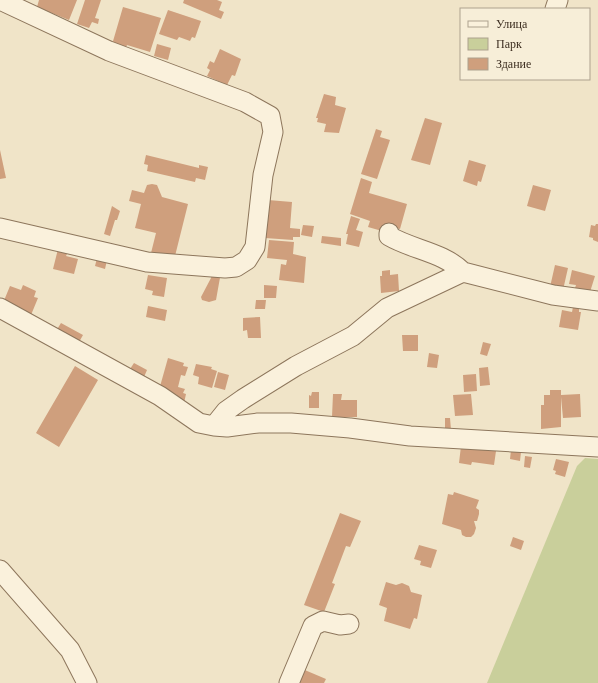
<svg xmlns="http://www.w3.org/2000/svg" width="598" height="683" font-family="'Libre Baskerville',serif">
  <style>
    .green { fill: #c9cf9b }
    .building { fill: #cf9f7d }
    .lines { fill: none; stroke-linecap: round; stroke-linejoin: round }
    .minor-casing { stroke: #8d765c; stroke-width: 21 }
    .minor { stroke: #faf1dc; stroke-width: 19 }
  </style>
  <rect width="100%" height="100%" fill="#f0e4c8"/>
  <path class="green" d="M585,458L598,459V683H487L577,466Z"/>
  <path class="building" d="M39,0H77L69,20L37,7Z
    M85,0H101L95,18L99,19L98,24L92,22L89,28L77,24Z
    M184,0H217L222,2L219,10L224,12L221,19L183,3Z
    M123,7L161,18L150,52L127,45L124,52L111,48Z
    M168,10L201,21L195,38L192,37L190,41L179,37L177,40L159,34Z
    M157,44L171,48L168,60L154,56Z
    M220,49L241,59L235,76L232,75L227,85L207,76L210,70L207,68L210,61L214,63Z
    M324,94L336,97L335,105L346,108L339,133L324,132L326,124L317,122L318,118H316Z
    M425,118L442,123L430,165L411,160Z
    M376,129L382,131L380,137L390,140L377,179L361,174Z
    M0,150L6,178L0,179Z
    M146,155L199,168V165L208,167L205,180L196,178L195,182L147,171L148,165L144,164Z
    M469,160L486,165L481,182L478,181L477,186L463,181Z
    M361,178L372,182L369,193L407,204L400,229L384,224L382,231L368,227L370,221L350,214Z
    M152,184L157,185L162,197L188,204L175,256L151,253L156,233L135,228L141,204L129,201L132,190L144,193L147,185Z
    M533,185L551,190L545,211L527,206Z
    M268,200L292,202L290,228L300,229V237H293V240L265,238Z
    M112,206L120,211L117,220H115L110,236L104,234Z
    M351,216L360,219L356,230L363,232L359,247L346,244L348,234H346Z
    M596,224H598V242L593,240V238L589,237L591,225L595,226Z
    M303,225L314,226L312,237L301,235Z
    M322,236L341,238V246L321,243Z
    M269,240L294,242L293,254L306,257L304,283L279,280L281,264L286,265L287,260L267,258Z
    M58,249L68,252L66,256L78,259L74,274L53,269Z
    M97,258L107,260L105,269L95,266Z
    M555,265L568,268L563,290L550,287Z
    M390,270V275L398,274L399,291L381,293L380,276H382V271Z
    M572,270L595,276L590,292L575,288L576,285L569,284Z
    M212,271L221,272L216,300L209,302L202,300L201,297L211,278Z
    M148,275L167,278L164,297L152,295L153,291L145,289Z
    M23,285L36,291L34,297L38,298L31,315L3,303L10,286L21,290Z
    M264,285L277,286L276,298H264Z
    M256,300H266L265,309H255Z
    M148,306L167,310L165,321L146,317Z
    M573,307L579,308V312H581L578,330L559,327L562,310L572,312Z
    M260,317L261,338H248L247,330L243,331V318Z
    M61,323L83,335L78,344L56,331Z
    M402,335H418V351H403Z
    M483,342L491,344L487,356L480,354Z
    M429,353L439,355L437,368L427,367Z
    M168,358L184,363L183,366L188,367L185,376L181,375L178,387L185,389L183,393L186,394L184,403L175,401L177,395L159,390Z
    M134,363L147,370L144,377L130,369Z
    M196,364L212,367L211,369L217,371L212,388L198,384L199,377L193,375Z
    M75,366L98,380L59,447L36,433Z
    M488,367L490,385L480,386L479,368Z
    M218,372L229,375L225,390L214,387Z
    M476,374L477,391L464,392L463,375Z
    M550,390H561V395L580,394L581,417L563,418L561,397V427L541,429V405H544V395H550Z
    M312,392H319V408H309V395L311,396Z
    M333,394H342L341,400H357V417H332Z
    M471,394L473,415L455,416L453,395Z
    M445,418H450L451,430H445Z
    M461,446L496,451L494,465L472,462L471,465L459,463Z
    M511,450L521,452L520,461L510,459Z
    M525,456L532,457L530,468L524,467Z
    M556,459L569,462L565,477L555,474L556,471L553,470Z
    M454,492L479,500L476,508L479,510V514L477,521H474L476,528L474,534L471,537H466L462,535L461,530L442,524L448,494L453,495Z
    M340,513L361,521L350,547L346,546L332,583L335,584L324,612L304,605Z
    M513,537L524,541L521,550L510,546Z
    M419,545L437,550L431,568L420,565L421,561L414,559Z
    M386,582L396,585L402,583L409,586L411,592L422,595L417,619L414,618L410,629L384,621L387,608L379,605Z
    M300,668L326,679L324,683H294Z"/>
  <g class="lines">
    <g class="minor-casing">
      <path id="minor" d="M555,9L558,0
        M0,228L147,262L225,268L236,267L247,260L255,247L263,175L273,132L270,116L245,102L109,51L0,0
        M389,233V236C413,250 443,252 463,272
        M0,308L160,396L199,423L214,426L227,427L258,423H291L350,428L410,436L598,447
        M214,426L226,411L243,399L296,366L353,336L387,308L463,272L553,295L598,301
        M0,570L70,650L87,683
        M289,683L313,626L323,621L340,625L349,624"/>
    </g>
    <use href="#minor" class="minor"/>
  </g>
  <rect x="460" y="8" width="130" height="72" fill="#f7eed8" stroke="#ada18e"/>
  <rect x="468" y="21" width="20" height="6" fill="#faf1dc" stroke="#ada18e"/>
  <text x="496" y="28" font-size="12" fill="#3d2e20">Улица</text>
  <rect x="468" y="38" width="20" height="12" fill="#c9cf9b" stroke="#ada18e"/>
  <text x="496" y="48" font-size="12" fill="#3d2e20">Парк</text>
  <rect x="468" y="58" width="20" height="12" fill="#cf9f7d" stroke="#ada18e"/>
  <text x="496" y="68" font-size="12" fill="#3d2e20">Здание</text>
</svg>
